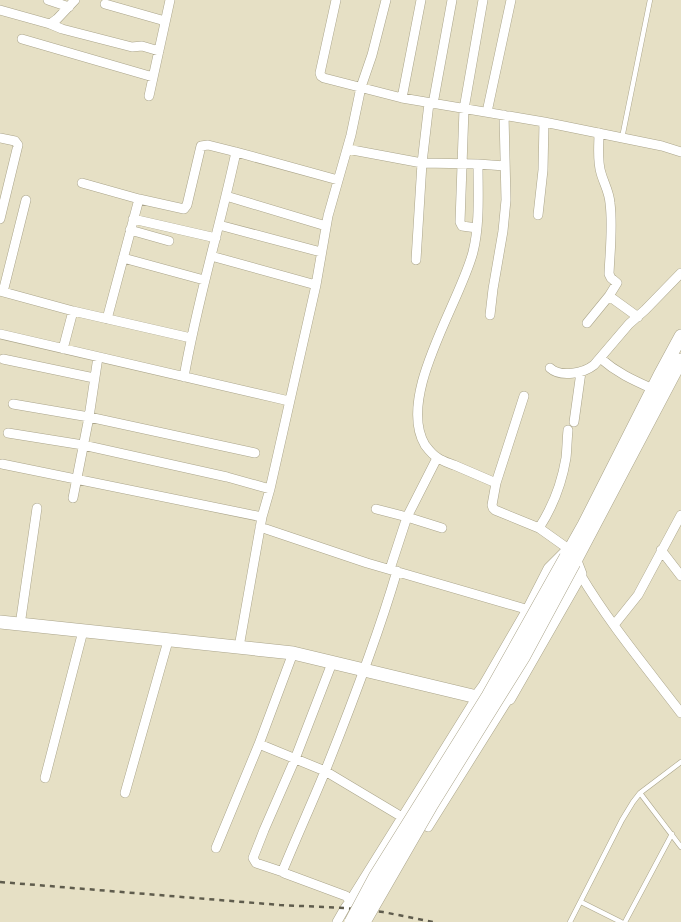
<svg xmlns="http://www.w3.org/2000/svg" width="681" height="922" font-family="'Nunito Sans',sans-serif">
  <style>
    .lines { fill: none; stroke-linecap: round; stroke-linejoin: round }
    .lane-casing { stroke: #aaa48a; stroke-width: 5.5 }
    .street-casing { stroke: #aaa48a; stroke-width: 10 }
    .secondary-casing { stroke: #aaa48a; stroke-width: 14 }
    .lane { stroke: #fff; stroke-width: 4.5 }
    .street { stroke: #fff; stroke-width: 9 }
    .secondary { stroke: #fff; stroke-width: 13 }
    .rail { stroke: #5f5c4d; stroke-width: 2.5; stroke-dasharray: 5 5; stroke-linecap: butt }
    .secondary-bridge-casing { stroke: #aaa48a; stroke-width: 14; stroke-linecap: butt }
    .secondary-bridge { stroke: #fff; stroke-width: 13 }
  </style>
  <rect width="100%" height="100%" fill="#e6e0c5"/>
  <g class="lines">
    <g class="lane-casing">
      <path id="lane" d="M622,138L650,0
        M640,793L681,847
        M581,902L621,922
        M570,922L622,820L633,802L640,793L681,762
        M625,922L672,834"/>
    </g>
    <g class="street-casing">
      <path id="street" d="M48,0L69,7
        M336,0L320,73L321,76L324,78L402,98L544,122L662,146L681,152
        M105,4L165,21
        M0,10L50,24L57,19L75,0
        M50,24L62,29L132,47L142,46L159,51
        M22,39L153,77
        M149,96L170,0
        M402,98L421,0
        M433,104L452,0
        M487,112L511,0
        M599,133C599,145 597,161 601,173C604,184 609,191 610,203C613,226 610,251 609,274L611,278L617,283L609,296
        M0,138L15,141L18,145L0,219
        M347,149L422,163L478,164L505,166
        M478,164C478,193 480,224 473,252C460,303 396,396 425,445C428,449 434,456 438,458C442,461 449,463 454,465C468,471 482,477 496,483L492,505L493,508L495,510L539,528L570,550
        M82,183L139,199
        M226,196L326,226
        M538,215L543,170L544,122
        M133,219L216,238
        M219,225L321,252
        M477,228L462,226L460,222L464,109L483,0
        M130,230L169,241
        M211,256L316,285
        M123,258L204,280
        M416,260L422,163L429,103
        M0,291L73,311
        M3,292L26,200
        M490,315L493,289L503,231L506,200L504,115
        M107,319L139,199L184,209L187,205L201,146L208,145L236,152
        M587,323L609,296L638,317
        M0,334L289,401
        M63,349L73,311L191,338
        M600,358C617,373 633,380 653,389
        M3,359L94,378
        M550,368C561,378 584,373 594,365L629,324L645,310L681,273
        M184,377C197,301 220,227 236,152L338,180
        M13,404L89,417L255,453
        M574,422L581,372
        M8,433L83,445L227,477L270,489
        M2,464L262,517
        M496,483L524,396
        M73,498L89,417L98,357
        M376,509L407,517L442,528
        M260,527L367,563L529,610
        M539,528C552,508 562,482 566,458C567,449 567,440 568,430
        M661,550L681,576
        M390,569L407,517L437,458
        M580,574C609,623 646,667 681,713
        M20,625L37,508
        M614,625L638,595L681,515
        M239,647L262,517L270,489L316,285L328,216L351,135L361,87L372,55L386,0
        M259,744L325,771L402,817
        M45,778L83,631
        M125,793L168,641
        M428,827L509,698
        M216,848L259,744L293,653
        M283,872L256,863L253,858L264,830L295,759L332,663
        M350,901L477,697
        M337,922L345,908L350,901L346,896L284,873L283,870C297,836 312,803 326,769C352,704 377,639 397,571"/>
    </g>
    <g class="secondary-casing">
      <path id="secondary" d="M566,557L584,525L661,373L681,336
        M574,563L681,360
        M0,622L293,653L477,697L509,698L580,574L575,561
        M477,697L485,686L529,610L550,569L566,553"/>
    </g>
    <use href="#lane" class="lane"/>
    <use href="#street" class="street"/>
    <use href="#secondary" class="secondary"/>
    <path class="rail" d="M0,882L280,905L345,908L383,912L433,922"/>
    <g class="secondary-bridge-casing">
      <path id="secondary-bridge" d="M351,922L375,877L488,696L566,557
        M364,922L432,804L524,656L574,563"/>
    </g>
    <use href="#secondary-bridge" class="secondary-bridge"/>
  </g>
</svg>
